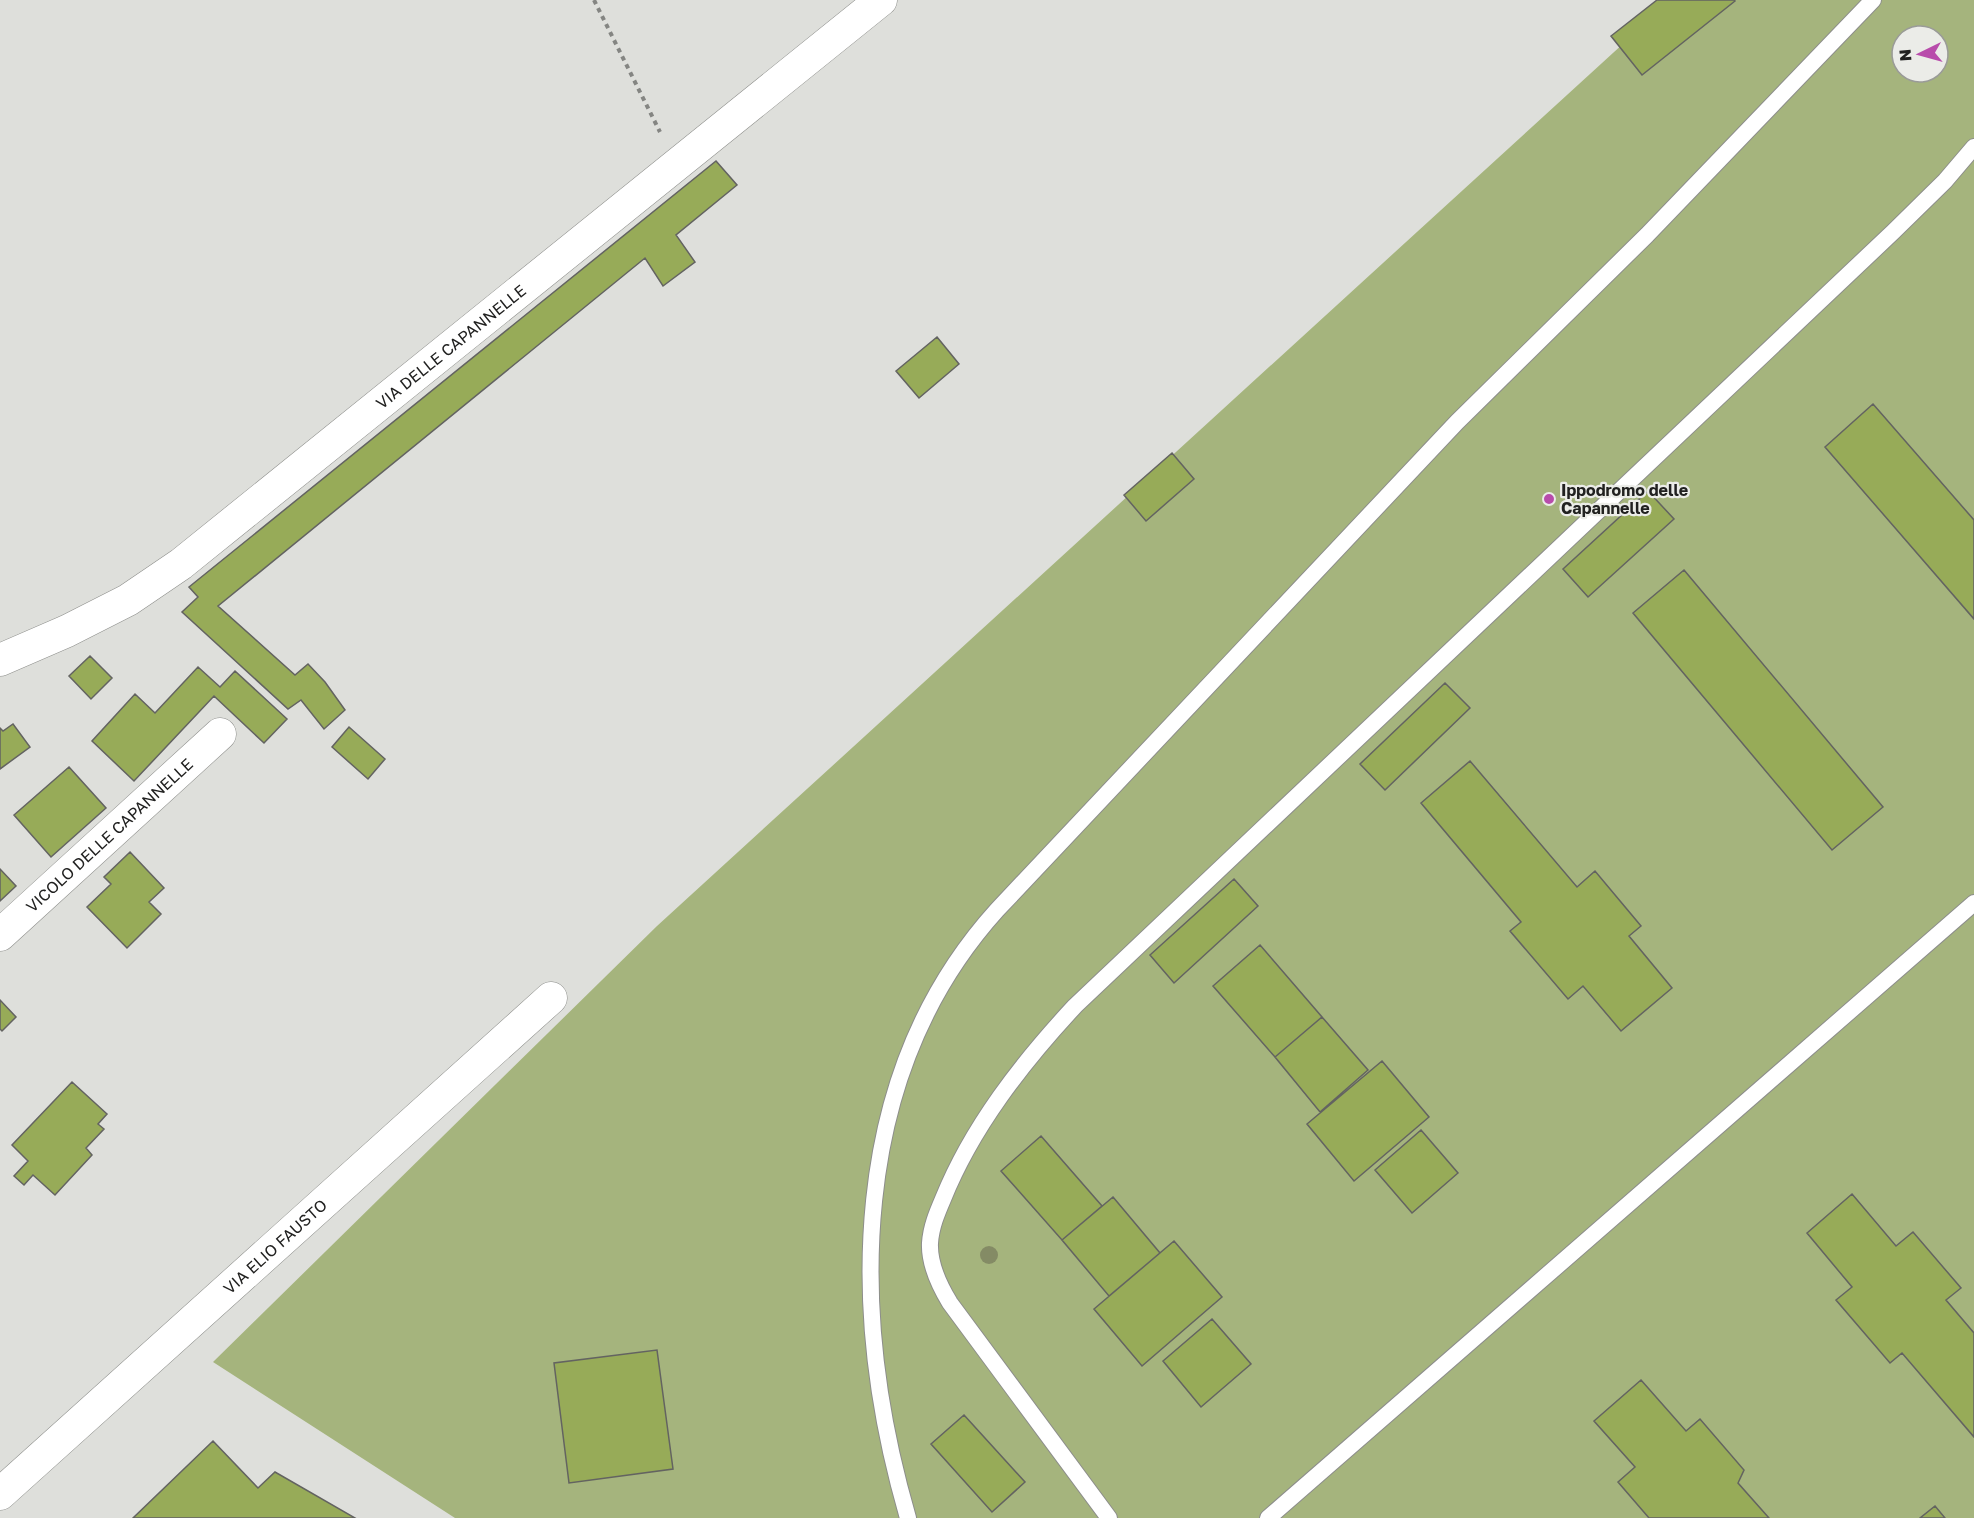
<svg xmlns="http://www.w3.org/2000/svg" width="1974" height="1518" font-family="'Golos Text',sans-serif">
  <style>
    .green { fill: #a5b47d; fill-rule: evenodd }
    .building { fill: #97ab58; stroke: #636361; stroke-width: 1.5 }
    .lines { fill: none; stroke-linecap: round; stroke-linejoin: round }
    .service-casing { stroke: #8d8e8b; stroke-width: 18 }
    .minor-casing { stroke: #8d8e8b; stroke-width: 33 }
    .path { stroke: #848582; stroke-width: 4; stroke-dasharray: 4.5 4.5; stroke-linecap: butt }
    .service { stroke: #fff; stroke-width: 16 }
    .minor { stroke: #fff; stroke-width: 32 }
    .tree { fill: #848b65 }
    .poi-dot { fill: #b84cab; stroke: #ebece8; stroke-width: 2 }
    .labels { text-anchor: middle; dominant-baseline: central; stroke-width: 4.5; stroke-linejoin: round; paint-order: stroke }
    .street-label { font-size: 16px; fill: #212120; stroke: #ebece8 }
    .poi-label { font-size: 16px; font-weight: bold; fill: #212120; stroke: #ebece8; text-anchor: start }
  </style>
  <rect width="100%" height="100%" fill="#dedfdb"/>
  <path class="green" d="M1671,0H1974V1518H455L213,1362L657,926ZM1902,36H1938V72H1902Z"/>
  <path class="building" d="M1657,0H1734L1735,1L1642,75L1611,36Z
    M716,161L737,185L676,235L695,262L663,286L645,258L218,606L295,675L308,664L325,682L345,710L324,729L301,700L288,709L182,612L198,597L189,587Z
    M937,337L959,364L919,398L896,371Z
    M1873,404L1974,520V619L1825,447Z
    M1172,453L1194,479L1146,521L1124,495Z
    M1648,491L1674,519L1588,597L1563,569Z
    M1684,570L1883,807L1832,850L1633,613Z
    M90,656L112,678L91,699L69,676Z
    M198,667L220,687L235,671L287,719L264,743L214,696L134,781L92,741L135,694L155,713Z
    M1445,683L1470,708L1385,790L1360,764Z
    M13,724L30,747L0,769V728L3,731Z
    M349,727L385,759L368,779L332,747Z
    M1470,761L1577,887L1595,871L1641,926L1629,936L1672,988L1621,1031L1583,986L1568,999L1510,931L1521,922L1421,803Z
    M69,767L106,808L51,857L14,815Z
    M130,852L164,888L149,902L161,914L127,948L87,907L111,884L104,877Z
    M0,869L16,886L0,901Z
    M1234,879L1258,906L1174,983L1150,955Z
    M1260,945L1322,1017L1275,1057L1213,986Z
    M0,1000L16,1017L2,1031L0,1029Z
    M1322,1017L1368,1070L1320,1112L1275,1057Z
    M1382,1061L1429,1117L1354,1181L1307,1124Z
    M72,1082L107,1114L98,1124L104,1129L86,1148L92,1155L55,1195L33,1175L24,1185L14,1176L28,1161L12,1145Z
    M1421,1130L1458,1173L1412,1213L1375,1170Z
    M1041,1136L1102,1206L1062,1240L1001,1171Z
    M1852,1194L1896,1246L1913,1232L1961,1288L1946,1300L1974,1333V1437L1902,1353L1890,1363L1836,1300L1852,1287L1807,1233Z
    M1113,1197L1160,1253L1109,1296L1062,1240Z
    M1174,1241L1222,1297L1142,1366L1094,1309Z
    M1212,1319L1251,1364L1201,1407L1163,1361Z
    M657,1350L673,1469L569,1483L554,1363Z
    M1641,1380L1686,1431L1700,1419L1744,1470L1738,1483L1769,1518H1649L1618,1482L1635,1467L1594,1421Z
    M964,1415L1025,1482L992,1512L931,1444Z
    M213,1441L258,1488L275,1472L355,1518H133Z
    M1935,1506L1945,1518H1920Z"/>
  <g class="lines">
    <g class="service-casing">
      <path id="service" d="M908,1518C849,1315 847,1076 997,910L1457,422L1647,235L1873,0
        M1109,1518L950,1303C939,1285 929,1264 930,1243C931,1227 937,1213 943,1199C972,1127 1022,1063 1075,1006L1893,232L1945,181L1974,147
        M1268,1518L1974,903"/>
    </g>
    <g class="minor-casing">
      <g id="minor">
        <path id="s1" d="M0,660L67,631L128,600L181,564L881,0"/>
        <path id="s2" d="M0,935L220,734"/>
        <path id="s3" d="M0,1494L551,998"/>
      </g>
    </g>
    <path class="path" d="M594,0L660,132"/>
    <use href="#service" class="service"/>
    <use href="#minor" class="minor"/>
  </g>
  <circle class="tree" cx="989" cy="1255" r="9"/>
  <circle class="poi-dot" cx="1549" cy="499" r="6"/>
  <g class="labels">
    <g class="street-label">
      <text stroke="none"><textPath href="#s1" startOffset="552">VIA DELLE CAPANNELLE</textPath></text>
      <text stroke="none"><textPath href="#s2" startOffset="148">VICOLO DELLE CAPANNELLE</textPath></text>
      <text stroke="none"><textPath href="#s3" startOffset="370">VIA ELIO FAUSTO</textPath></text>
    </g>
    <g class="poi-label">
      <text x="1561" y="490">Ippodromo delle<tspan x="1561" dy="18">Capannelle</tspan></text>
    </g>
  </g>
  <g transform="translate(1920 54) rotate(265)"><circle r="28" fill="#ebece8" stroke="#9a9b98" stroke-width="1.5"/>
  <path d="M0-4.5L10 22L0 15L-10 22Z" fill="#b84cab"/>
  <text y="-9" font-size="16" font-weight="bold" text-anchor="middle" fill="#212120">N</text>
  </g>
</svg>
